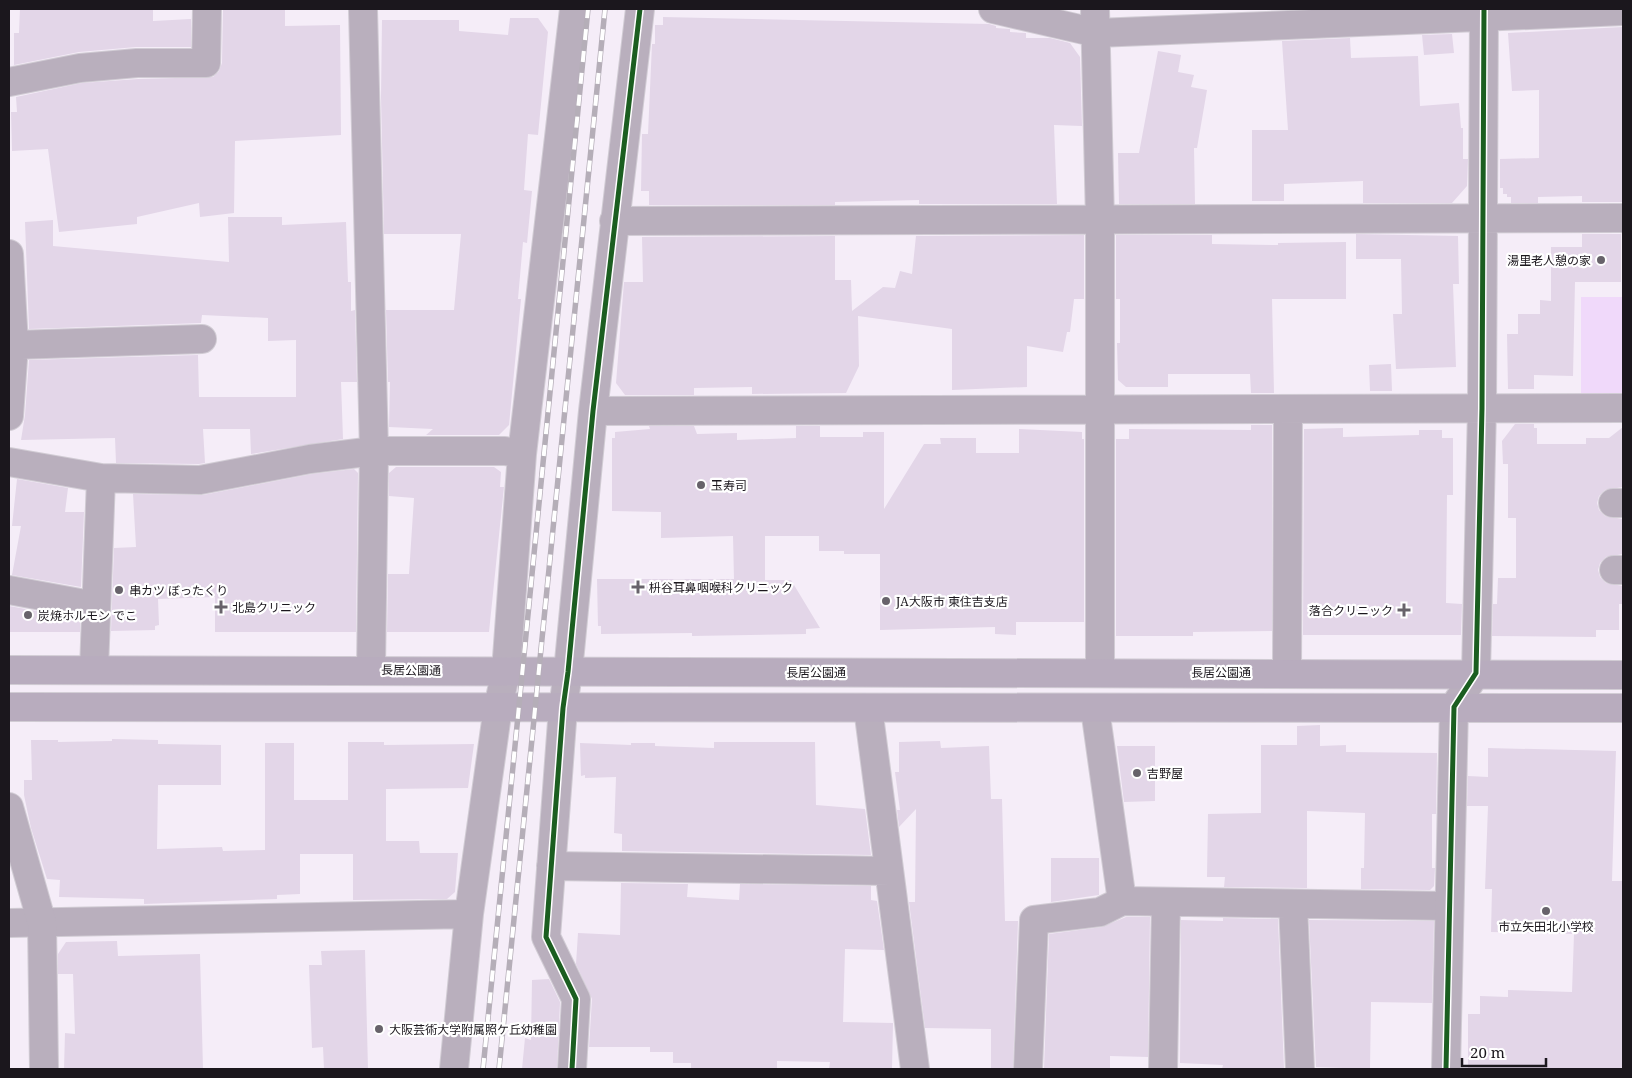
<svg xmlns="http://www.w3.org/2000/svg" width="1632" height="1078" font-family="'Noto Serif','Noto Sans JP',serif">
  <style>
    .green { fill: #f0d9fa }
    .building { fill: #e3d6e8 }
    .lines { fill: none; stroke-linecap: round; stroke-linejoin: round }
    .minor-casing { stroke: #d1ccd4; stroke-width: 30 }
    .tertiary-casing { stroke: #d1ccd4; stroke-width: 30 }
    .trunk-casing { stroke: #d1ccd4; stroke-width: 30 }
    .minor { stroke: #b9afbd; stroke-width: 28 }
    .tertiary { stroke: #b9afbd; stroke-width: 28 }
    .trunk { stroke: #b8acbe; stroke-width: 28 }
    .rail-casing { stroke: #b5aeb8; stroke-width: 5.5 }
    .rail { stroke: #fff; stroke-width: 4; stroke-dasharray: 11; stroke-linecap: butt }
    .cycleway-casing { stroke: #fff; stroke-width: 8 }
    .cycleway { stroke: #1b5e20; stroke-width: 5 }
    .poi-dot { fill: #67626a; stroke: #fff; stroke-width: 2 }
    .labels { text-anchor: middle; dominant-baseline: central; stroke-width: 4.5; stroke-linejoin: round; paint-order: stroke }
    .poi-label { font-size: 12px; fill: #1b171d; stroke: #fff; text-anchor: start }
    .street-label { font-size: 12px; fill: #1b171d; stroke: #fff }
  </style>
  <rect width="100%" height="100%" fill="#f5edf8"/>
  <path class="green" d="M1581,297H1623V396H1581Z"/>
  <path class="building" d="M20,9H153V21L191,19V47H136L79,52L14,65V33H19Z
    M223,9H285V26L340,25L341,135L235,141L234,213L200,217L199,203L137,217V224L59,232L48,149L12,151L11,112H17L16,97L82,83L138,79L213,77L219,71L222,63Z
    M663,17L989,24L996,26V28L1010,29V32L1026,33V38H1050L1070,43L1080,57L1082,126L1054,125L1057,204H919V200L835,202V205H649V191H641L642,134H648L652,44H655V25H663Z
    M510,18H538L548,32L538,135L528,134L524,190L532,191L527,243L523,242L518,299H521L509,425L499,435H426L433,429L389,427L390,382H388L386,310H454L461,234H384L381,97L382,20H459V31L508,35Z
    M1623,27V202H1582V196L1538,197V203H1511V197H1507V194H1503V188H1500V159L1539,158V90L1512,91L1508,33Z
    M1452,34L1454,53L1424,55L1422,35Z
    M1350,38L1351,58L1418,56L1420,106L1459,103L1461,128H1463V159H1468L1467,186L1452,203H1363V181L1284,184V201H1252V130H1288L1282,41Z
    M1158,51L1181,55L1178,72L1194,75L1191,87L1207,90L1197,148H1194L1195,204H1119L1118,153H1139Z
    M228,217H282V225L346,222L348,282H351V311L355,310L357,382H341L343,439L251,454L250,429H203L205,463L199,464L116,463L115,438L21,440L25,415L29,360L198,355L199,397H296V340L268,341V318L202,315L201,323L29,329L25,222L53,220V246L229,262Z
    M1356,234L1458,236L1459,284H1453L1456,367L1396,369L1393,314H1402L1401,259H1356Z
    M1582,234H1621V282H1575L1573,376L1534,375V389H1508L1507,334H1518V314H1540V300L1551,301V247H1582Z
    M1084,235V299H1074L1070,332H1067L1063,352L1027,346V387L952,390V329L858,316L859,366L846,393L752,394V387L694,388V395H625L616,383L624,282H643L642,237L835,236V280H851L852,311L883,287L895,288L900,271L912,274L916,236Z
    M1116,235H1212V244L1278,245V243L1346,242V299H1272L1274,393H1251L1250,374H1168V387H1126L1118,380L1117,343H1120V299H1116Z
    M1391,364L1392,391H1370L1369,365Z
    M1515,424H1534V428H1537V444H1586V438H1609L1623,427V487L1605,490L1599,496L1597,503L1599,510L1605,516L1623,519V554L1606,557L1600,563L1598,570L1600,577L1606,583L1623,586V604H1619V630H1596V637L1492,636L1493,604H1497L1498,578H1516V518H1508V464H1503L1502,441Z
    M1251,425H1272V631L1193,632V636H1116V439H1129V429L1251,430Z
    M649,426H694L697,434L737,433V440L796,438V426H820V437H863V432H884V509L924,444H941L940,438H976V453H1019V429L1082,432V439H1084V622H1016V635L995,634V627L880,630V554H844V551H819V536H765V580H791L820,628L806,629V634L692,636V633L601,634V626H598L597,579H734L733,536L661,538V512L612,511V438H615V432L650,429Z
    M1343,428V437L1419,435V430H1442V438H1453V495H1447L1446,603L1462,604L1461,635H1303L1304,429Z
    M396,467H494L501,472L500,487H504L489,632H387L388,574H409L414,498L389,496V473Z
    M354,469L358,473L356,632H215V597L158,599L159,625L155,626V630L111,631L114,548L136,547L133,494L203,495L312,474Z
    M17,479L68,488L65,512H84L81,587L12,575L21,526H12Z
    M9,606L80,619V632H9Z
    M1320,725V746L1346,745V752L1437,753L1436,814H1432V868H1435L1434,886L1430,890L1361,889V868H1364L1365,813L1307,811V888L1224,887L1225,877H1207L1208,814L1261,813V745H1297V726Z
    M112,739L158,740V744L221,745V785H158L157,849L222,847L223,851L265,850V743H294V800H348V742H384V745L474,744L468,788L386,789V841H419L420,853H458L455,892L447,899L353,900V854H300V894L277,895V899L144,904V899L59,897L60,880L47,879L31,828L24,795V780H32L31,740H58V742L112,741Z
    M940,741L941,748L989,746L991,799H1002L1005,921H1018L1013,1069H991V1029L925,1028L909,902H915L916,809L899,827L897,810H900L895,772H899V742Z
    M714,742H815L816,805L865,809L871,855L622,851V834L614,833L616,777L585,778V775L581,776L580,743L631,745V743H655V746L714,748Z
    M1117,746H1155V801L1124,802Z
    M1488,748L1616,751L1612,881H1623V1069H1468V1014H1480V996L1508,997V990L1572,992L1574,934L1491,932L1492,889H1485L1488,806H1467L1468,776L1488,777Z
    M1051,858H1099V895L1051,902Z
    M621,883L688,884L687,897L739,900L740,884L871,886V900L877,901L884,950L845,949L843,1022L893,1023L892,1069H829L830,1062L777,1061V1069H691V1063H673V1052H650V1047H589L592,999L576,964L578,933L620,935Z
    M1126,917H1150L1148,1057L1110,1056V1069H1044L1049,934L1102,927Z
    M1223,918L1278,919L1284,1069H1222L1223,1065L1180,1063L1181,920L1223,921Z
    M1309,920L1434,921L1432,1003L1371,1002L1370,1069L1316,1067Z
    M117,941L118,956L200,954L203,1069H64L65,1033L75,1034L73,974H58V954L66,942Z
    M365,950L368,1069H324L323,1047L312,1048L309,965H322L321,951Z
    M549,979L560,1002L557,1069H522L525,1038L531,1040L532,980Z"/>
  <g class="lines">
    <g class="minor-casing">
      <path id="minor" d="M363,9L374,451L371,669
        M993,9L1097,33L1623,11
        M1095,9L1100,221V672
        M9,82L80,68L137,63H206L207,9
        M614,221L1623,218
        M9,254L14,345L9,416
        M14,345L202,339
        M593,411L1623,408
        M9,462L101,478L200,480L310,459L374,451H505L522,454
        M1613,503H1623
        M1614,570H1623
        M9,590L96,606
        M94,670L101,478
        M1287,672L1288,409
        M1476,673L1482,408L1484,9
        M868,708L915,1069
        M1095,709L1122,901L1448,906
        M551,866L889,871
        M1293,904L1300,1069
        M9,923L469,914
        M454,1069L469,914L498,707L506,671L522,454L574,9
        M572,1069L576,999L546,937L563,708L568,672L593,411L640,9
        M1028,1069L1034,920L1100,912L1122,901
        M1163,1069L1166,902"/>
    </g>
    <g class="tertiary-casing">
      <path id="tertiary" d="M9,807L42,923L44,1069
        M1446,1069L1454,707L1476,673"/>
    </g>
    <g class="trunk-casing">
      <path id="trunk" d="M9,670L1623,675
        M9,707L1623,708"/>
    </g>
    <use href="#minor" class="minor"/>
    <use href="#tertiary" class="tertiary"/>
    <use href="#trunk" class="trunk"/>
    <g class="rail-casing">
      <path id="rail" d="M483,1069L588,9
        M499,1069L605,9"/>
    </g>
    <use href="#rail" class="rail"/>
    <g class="cycleway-casing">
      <path id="cycleway" d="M572,1069L576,999L546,937L563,708L568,672L593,411L640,9
        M1446,1069L1454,707L1476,673L1482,408L1484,9"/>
    </g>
    <use href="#cycleway" class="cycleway"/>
  </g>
  <g class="poi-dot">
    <circle cx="1601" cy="260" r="5"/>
    <circle cx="701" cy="485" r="5"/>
    <path d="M635.5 579.5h5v5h5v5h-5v5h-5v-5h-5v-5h5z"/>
    <circle cx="119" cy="590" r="5"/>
    <circle cx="886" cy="601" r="5"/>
    <path d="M218.5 599.5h5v5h5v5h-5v5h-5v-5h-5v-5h5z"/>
    <path d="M1401.5 602.5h5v5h5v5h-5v5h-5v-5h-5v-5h5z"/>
    <circle cx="28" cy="615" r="5"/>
    <circle cx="1137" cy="773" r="5"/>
    <circle cx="1546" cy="911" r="5"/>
    <circle cx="379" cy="1029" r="5"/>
  </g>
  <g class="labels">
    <g class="poi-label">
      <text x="1591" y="260" text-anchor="end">湯里老人憩の家</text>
      <text x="711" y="485">玉寿司</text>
      <text x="649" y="587">枡谷耳鼻咽喉科クリニック</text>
      <text x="129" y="590">串カツ ぼったくり</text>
      <text x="896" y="601">JA大阪市 東住吉支店</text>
      <text x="232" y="607">北島クリニック</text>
      <text x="1393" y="610" text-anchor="end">落合クリニック</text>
      <text x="38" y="615">炭焼ホルモン でこ</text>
      <text x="1147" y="773">吉野屋</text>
      <text x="1546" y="926" text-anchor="middle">市立矢田北小学校</text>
      <text x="389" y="1029">大阪芸術大学附属照ケ丘幼稚園</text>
    </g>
    <g class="street-label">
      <text transform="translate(411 670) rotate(1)">長居公園通</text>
      <text x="816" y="672">長居公園通</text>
      <text x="1221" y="672">長居公園通</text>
    </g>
  </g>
  <rect width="1632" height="1078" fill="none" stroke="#1b171d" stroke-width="20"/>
  <path d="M1462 1058v8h84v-8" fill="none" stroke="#1b171d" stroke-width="2.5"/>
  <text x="1470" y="1058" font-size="15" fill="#1b171d" stroke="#ffffff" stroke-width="4" paint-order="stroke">20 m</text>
</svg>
